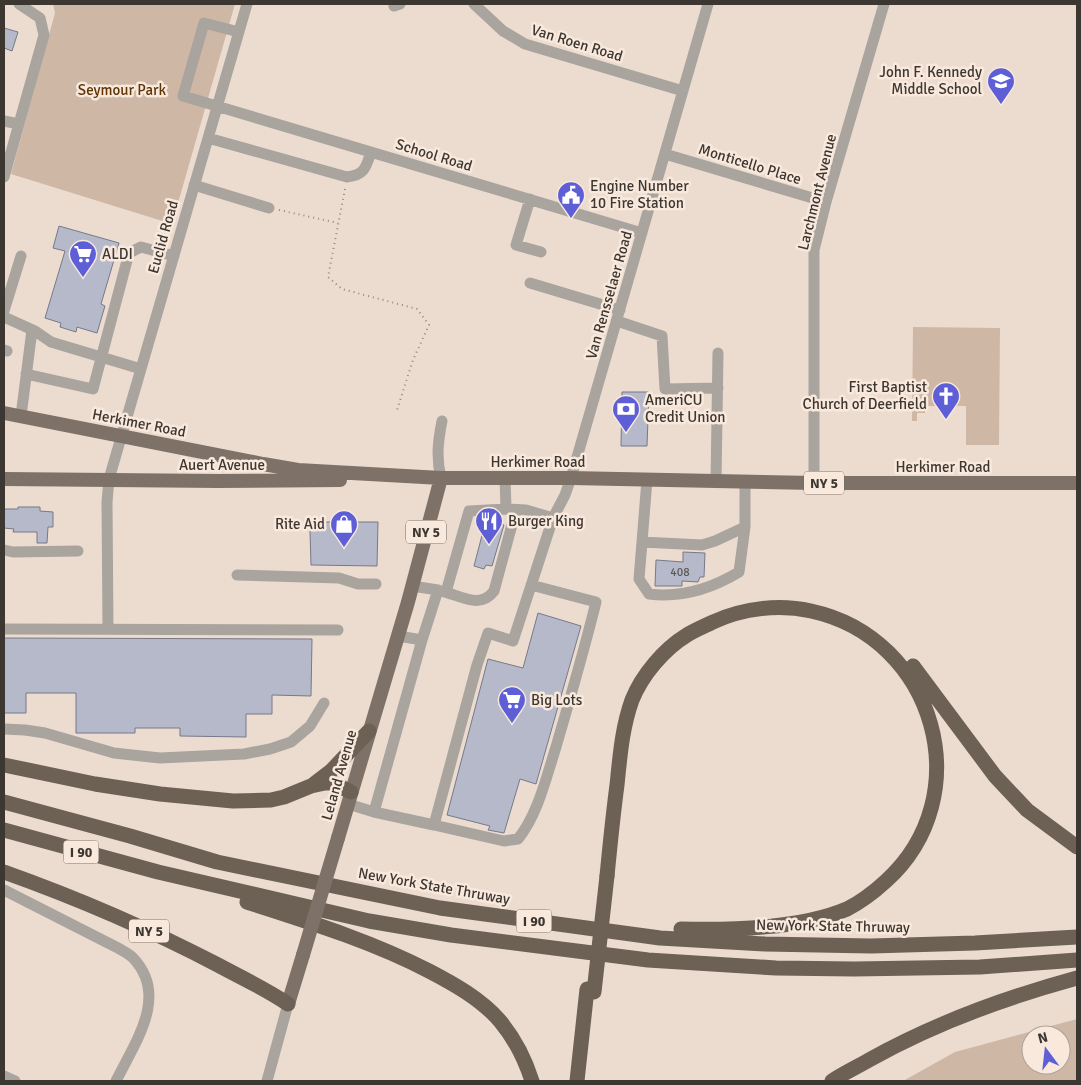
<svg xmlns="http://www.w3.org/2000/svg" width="1081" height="1085" font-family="Signika,sans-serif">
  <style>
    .green { fill: #ceb7a5; fill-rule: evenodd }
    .building { fill: #b6b9ca; stroke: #767989 }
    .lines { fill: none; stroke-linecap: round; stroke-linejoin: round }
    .path { stroke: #92887f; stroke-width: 2; stroke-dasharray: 1 4; stroke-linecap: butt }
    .minor { stroke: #aaa49e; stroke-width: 11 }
    .major { stroke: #7e7268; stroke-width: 14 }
    .highway { stroke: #6d6055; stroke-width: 15 }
    .major-bridge { stroke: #7e7268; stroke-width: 14 }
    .highway-bridge { stroke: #6d6055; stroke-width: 15 }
    .labels { text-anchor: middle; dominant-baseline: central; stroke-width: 5; stroke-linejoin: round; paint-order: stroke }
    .number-label { font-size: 12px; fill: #5b5858 }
    .shield { fill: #f9e9dd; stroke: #756c65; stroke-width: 1 }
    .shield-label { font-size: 14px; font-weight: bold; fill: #3d3732 }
    .street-label { font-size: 15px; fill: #3d3732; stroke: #f9e9dd }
    .poi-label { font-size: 15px; fill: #3d3732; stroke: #f9e9dd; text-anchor: start }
    .park-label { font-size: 15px; fill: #5e3305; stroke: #f9e9dd }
  </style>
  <rect width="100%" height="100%" fill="#ecdcd0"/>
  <path class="green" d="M53,4H235L172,224L11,174L55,13Z
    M913,327L1000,328L999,445H966V406H925V413H917V421H912Z
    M1077,1019V1081H903L955,1052ZM1031,1035H1061V1065H1031Z"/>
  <path class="building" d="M4,28L18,32L12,51L4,48Z
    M59,226L119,243L101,304L105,306L97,333L77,327L76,332L60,327L61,323L45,318L65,251L53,248Z
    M622,392H649L647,446H621Z
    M18,507H40V511L53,512V527H48L47,543H37V532H13L14,529L4,528V509H18Z
    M486,520L504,525L492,566L486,565L484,569L474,566Z
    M321,522H378L377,566L311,565L310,531L312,525Z
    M683,552L705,553L704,577H700L698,582L682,581V586H655L656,560L683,562Z
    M538,613L581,626L536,784L520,779L504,833L488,830L490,826L447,815L488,659L523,668Z
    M4,638L312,639L311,696L272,695V714H246V737L180,736V728H135V733H76V693H26V713H4Z"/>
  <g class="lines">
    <path class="path" d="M345,189L328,277L342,289L417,309L429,325L413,360L397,410
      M279,210L338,223"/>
    <path class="minor" d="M474,4L503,31L525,44L683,91
      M394,6L400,4
      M239,32L204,23L183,96L642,233
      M4,121L19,124
      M208,138L347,177C365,175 366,167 371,152
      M665,154L826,202
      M4,177L44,35L40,18L19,4
      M194,185L269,208
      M530,199L516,245L541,252
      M530,283L620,310
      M4,311L21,256
      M4,317L35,331L51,342L141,369
      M617,321L662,336L665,389L718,388
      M4,350L7,351
      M26,374L93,389L129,253L141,247L174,256
      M21,416L32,330
      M441,478C436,458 438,441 442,421
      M505,478L506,509
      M647,480L639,579L649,594C682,598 711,589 739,572L745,527V482
      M716,481L718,353
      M814,483V250L826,202L884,4
      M642,542L702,545L715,541L745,527
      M4,550L13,552L78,551
      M237,575L339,578L358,584H376
      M441,591C460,595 480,610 494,591L516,510
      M446,592L469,511L506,509L526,510L553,518
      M4,629L338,630
      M108,629L107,502L109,479L247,4
      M398,636L422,640
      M4,729L25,730L45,733L114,753L160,758L244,754L270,749L291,742L310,726L324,703
      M348,804L374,812L422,640L438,590L412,586
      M374,812L434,825L477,665L488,633L513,641L553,518L565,495L571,478L708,4
      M434,825L504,841L518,839C538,814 546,778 556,747C570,699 584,651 596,602L531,585
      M4,890L118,948C123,951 130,954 134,959C169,997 134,1044 116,1081
      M4,1076L15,1081
      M267,1081L288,1004"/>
    <path class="major" d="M4,413L263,464L298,470L441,478H571L814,483H1077
      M4,479L218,481L340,480
      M338,838L408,602L441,478
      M288,1004L303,955"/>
    <path class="highway" d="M913,666L995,776L1027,810L1077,847
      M4,765L95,784L160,794L233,801L271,800L284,797L311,786L325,783H333L351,792
      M314,784L331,771L369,731
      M4,802L130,836L217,862L440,908L660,938L765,944L871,946L975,943L1077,937
      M4,830L158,872L369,921L451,935L648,960L776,968L854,969L980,967L1077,960
      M4,872C77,898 149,929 218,965C242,978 266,989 288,1004
      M607,876C610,845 613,815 617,785C620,756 622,728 632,700C642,675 664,649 687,635C695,630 705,626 713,622C743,608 779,604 811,611C936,638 980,796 886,881C874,892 861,902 847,909C800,929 731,930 681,929
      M247,902C309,922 371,941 429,971C454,984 481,999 500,1021C515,1039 525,1059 532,1081
      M577,1081L587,989
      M832,1081C844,1073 857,1067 869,1060C935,1023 1004,998 1077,978"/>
    <path class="major-bridge" d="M303,955L338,838"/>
    <path class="highway-bridge" d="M594,992L607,876"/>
  </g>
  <defs>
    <g id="school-pin" transform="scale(1.4375)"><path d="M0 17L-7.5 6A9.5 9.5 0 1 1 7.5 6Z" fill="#5e5fd7" stroke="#f9e9dd"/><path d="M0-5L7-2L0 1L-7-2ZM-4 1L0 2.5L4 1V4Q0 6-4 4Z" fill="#fff"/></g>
    <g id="civic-pin" transform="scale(1.4375)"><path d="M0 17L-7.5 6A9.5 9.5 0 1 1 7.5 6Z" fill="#5e5fd7" stroke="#f9e9dd"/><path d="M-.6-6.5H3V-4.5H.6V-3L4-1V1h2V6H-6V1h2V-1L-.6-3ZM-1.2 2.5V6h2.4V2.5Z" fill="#fff"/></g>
    <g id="supermarket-pin" transform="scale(1.4375)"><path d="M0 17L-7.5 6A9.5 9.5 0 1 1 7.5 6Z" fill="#5e5fd7" stroke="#f9e9dd"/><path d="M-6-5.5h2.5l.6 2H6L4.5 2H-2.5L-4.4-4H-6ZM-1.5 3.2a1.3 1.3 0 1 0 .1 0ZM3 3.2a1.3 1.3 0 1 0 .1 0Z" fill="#fff"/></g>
    <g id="church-pin" transform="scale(1.4375)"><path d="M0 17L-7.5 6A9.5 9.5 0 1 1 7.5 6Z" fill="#5e5fd7" stroke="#f9e9dd"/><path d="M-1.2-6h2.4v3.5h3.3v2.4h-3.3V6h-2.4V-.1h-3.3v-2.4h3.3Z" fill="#fff"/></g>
    <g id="bank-pin" transform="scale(1.4375)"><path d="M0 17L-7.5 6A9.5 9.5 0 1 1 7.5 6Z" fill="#5e5fd7" stroke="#f9e9dd"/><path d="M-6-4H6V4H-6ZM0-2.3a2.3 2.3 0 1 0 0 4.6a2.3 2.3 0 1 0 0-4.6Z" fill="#fff"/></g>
    <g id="restaurant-pin" transform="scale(1.4375)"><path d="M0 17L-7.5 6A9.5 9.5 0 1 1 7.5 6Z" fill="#5e5fd7" stroke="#f9e9dd"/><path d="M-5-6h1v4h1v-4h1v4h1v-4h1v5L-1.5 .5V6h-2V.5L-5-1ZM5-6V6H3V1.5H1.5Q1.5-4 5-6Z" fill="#fff"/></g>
    <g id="shop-pin" transform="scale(1.4375)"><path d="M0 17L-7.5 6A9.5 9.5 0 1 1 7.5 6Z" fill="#5e5fd7" stroke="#f9e9dd"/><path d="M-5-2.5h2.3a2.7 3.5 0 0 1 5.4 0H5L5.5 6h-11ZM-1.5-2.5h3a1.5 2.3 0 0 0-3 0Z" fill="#fff"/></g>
  </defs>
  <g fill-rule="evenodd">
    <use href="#school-pin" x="1001" y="81"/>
    <use href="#civic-pin" x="571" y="195"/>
    <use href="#supermarket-pin" x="83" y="254"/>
    <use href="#church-pin" x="946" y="396"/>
    <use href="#bank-pin" x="626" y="409"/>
    <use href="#restaurant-pin" x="489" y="521"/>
    <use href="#shop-pin" x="344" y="524"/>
    <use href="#supermarket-pin" x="512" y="700"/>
  </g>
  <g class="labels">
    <g class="number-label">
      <text x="680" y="572">408</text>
    </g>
    <g class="shield">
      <rect x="804" y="471.5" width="40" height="23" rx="4"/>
      <rect x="406" y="520.5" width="40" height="23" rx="4"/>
      <rect x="63.5" y="840.5" width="35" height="23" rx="4"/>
      <rect x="516.5" y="909.5" width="35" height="23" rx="4"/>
      <rect x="129" y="919.5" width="40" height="23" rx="4"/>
    </g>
    <g class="shield-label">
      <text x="824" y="483">NY 5</text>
      <text x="426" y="532">NY 5</text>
      <text x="81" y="852">I 90</text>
      <text x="534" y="921">I 90</text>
      <text x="149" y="931">NY 5</text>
    </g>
    <g class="street-label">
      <text transform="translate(577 43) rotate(17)">Van Roen Road</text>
      <text transform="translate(434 155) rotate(17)">School Road</text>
      <text transform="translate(750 164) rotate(17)">Monticello Place</text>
      <text transform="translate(817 192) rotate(-76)">Larchmont Avenue</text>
      <text transform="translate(163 237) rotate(-74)">Euclid Road</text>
      <text transform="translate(609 295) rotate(-74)">Van Rensselaer Road</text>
      <text transform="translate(139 423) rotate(11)">Herkimer Road</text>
      <text x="538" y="462">Herkimer Road</text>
      <text x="222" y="465">Auert Avenue</text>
      <text x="943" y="467">Herkimer Road</text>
      <text transform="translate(339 775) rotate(-74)">Leland Avenue</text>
      <text transform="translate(434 886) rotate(10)">New York State Thruway</text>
      <text transform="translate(833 926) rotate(1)">New York State Thruway</text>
    </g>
    <g class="poi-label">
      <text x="982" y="72" text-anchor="end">John F. Kennedy<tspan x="982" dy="17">Middle School</tspan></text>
      <text x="590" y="186">Engine Number<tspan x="590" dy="17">10 Fire Station</tspan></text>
      <text x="102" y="254">ALDI</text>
      <text x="927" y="387" text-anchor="end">First Baptist<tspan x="927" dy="17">Church of Deerfield</tspan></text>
      <text x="645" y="400">AmeriCU<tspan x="645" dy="17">Credit Union</tspan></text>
      <text x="508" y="521">Burger King</text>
      <text x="325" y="524" text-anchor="end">Rite Aid</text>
      <text x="531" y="700">Big Lots</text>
    </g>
    <g class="park-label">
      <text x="122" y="90">Seymour Park</text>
    </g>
  </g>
  <rect width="1081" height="1085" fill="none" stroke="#3d3732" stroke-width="10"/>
  <g transform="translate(1046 1050) rotate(345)"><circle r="24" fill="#f9e9dd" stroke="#aea299"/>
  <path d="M0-4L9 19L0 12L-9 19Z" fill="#5e5fd7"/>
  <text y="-8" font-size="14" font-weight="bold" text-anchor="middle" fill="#3d3732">N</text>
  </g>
</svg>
